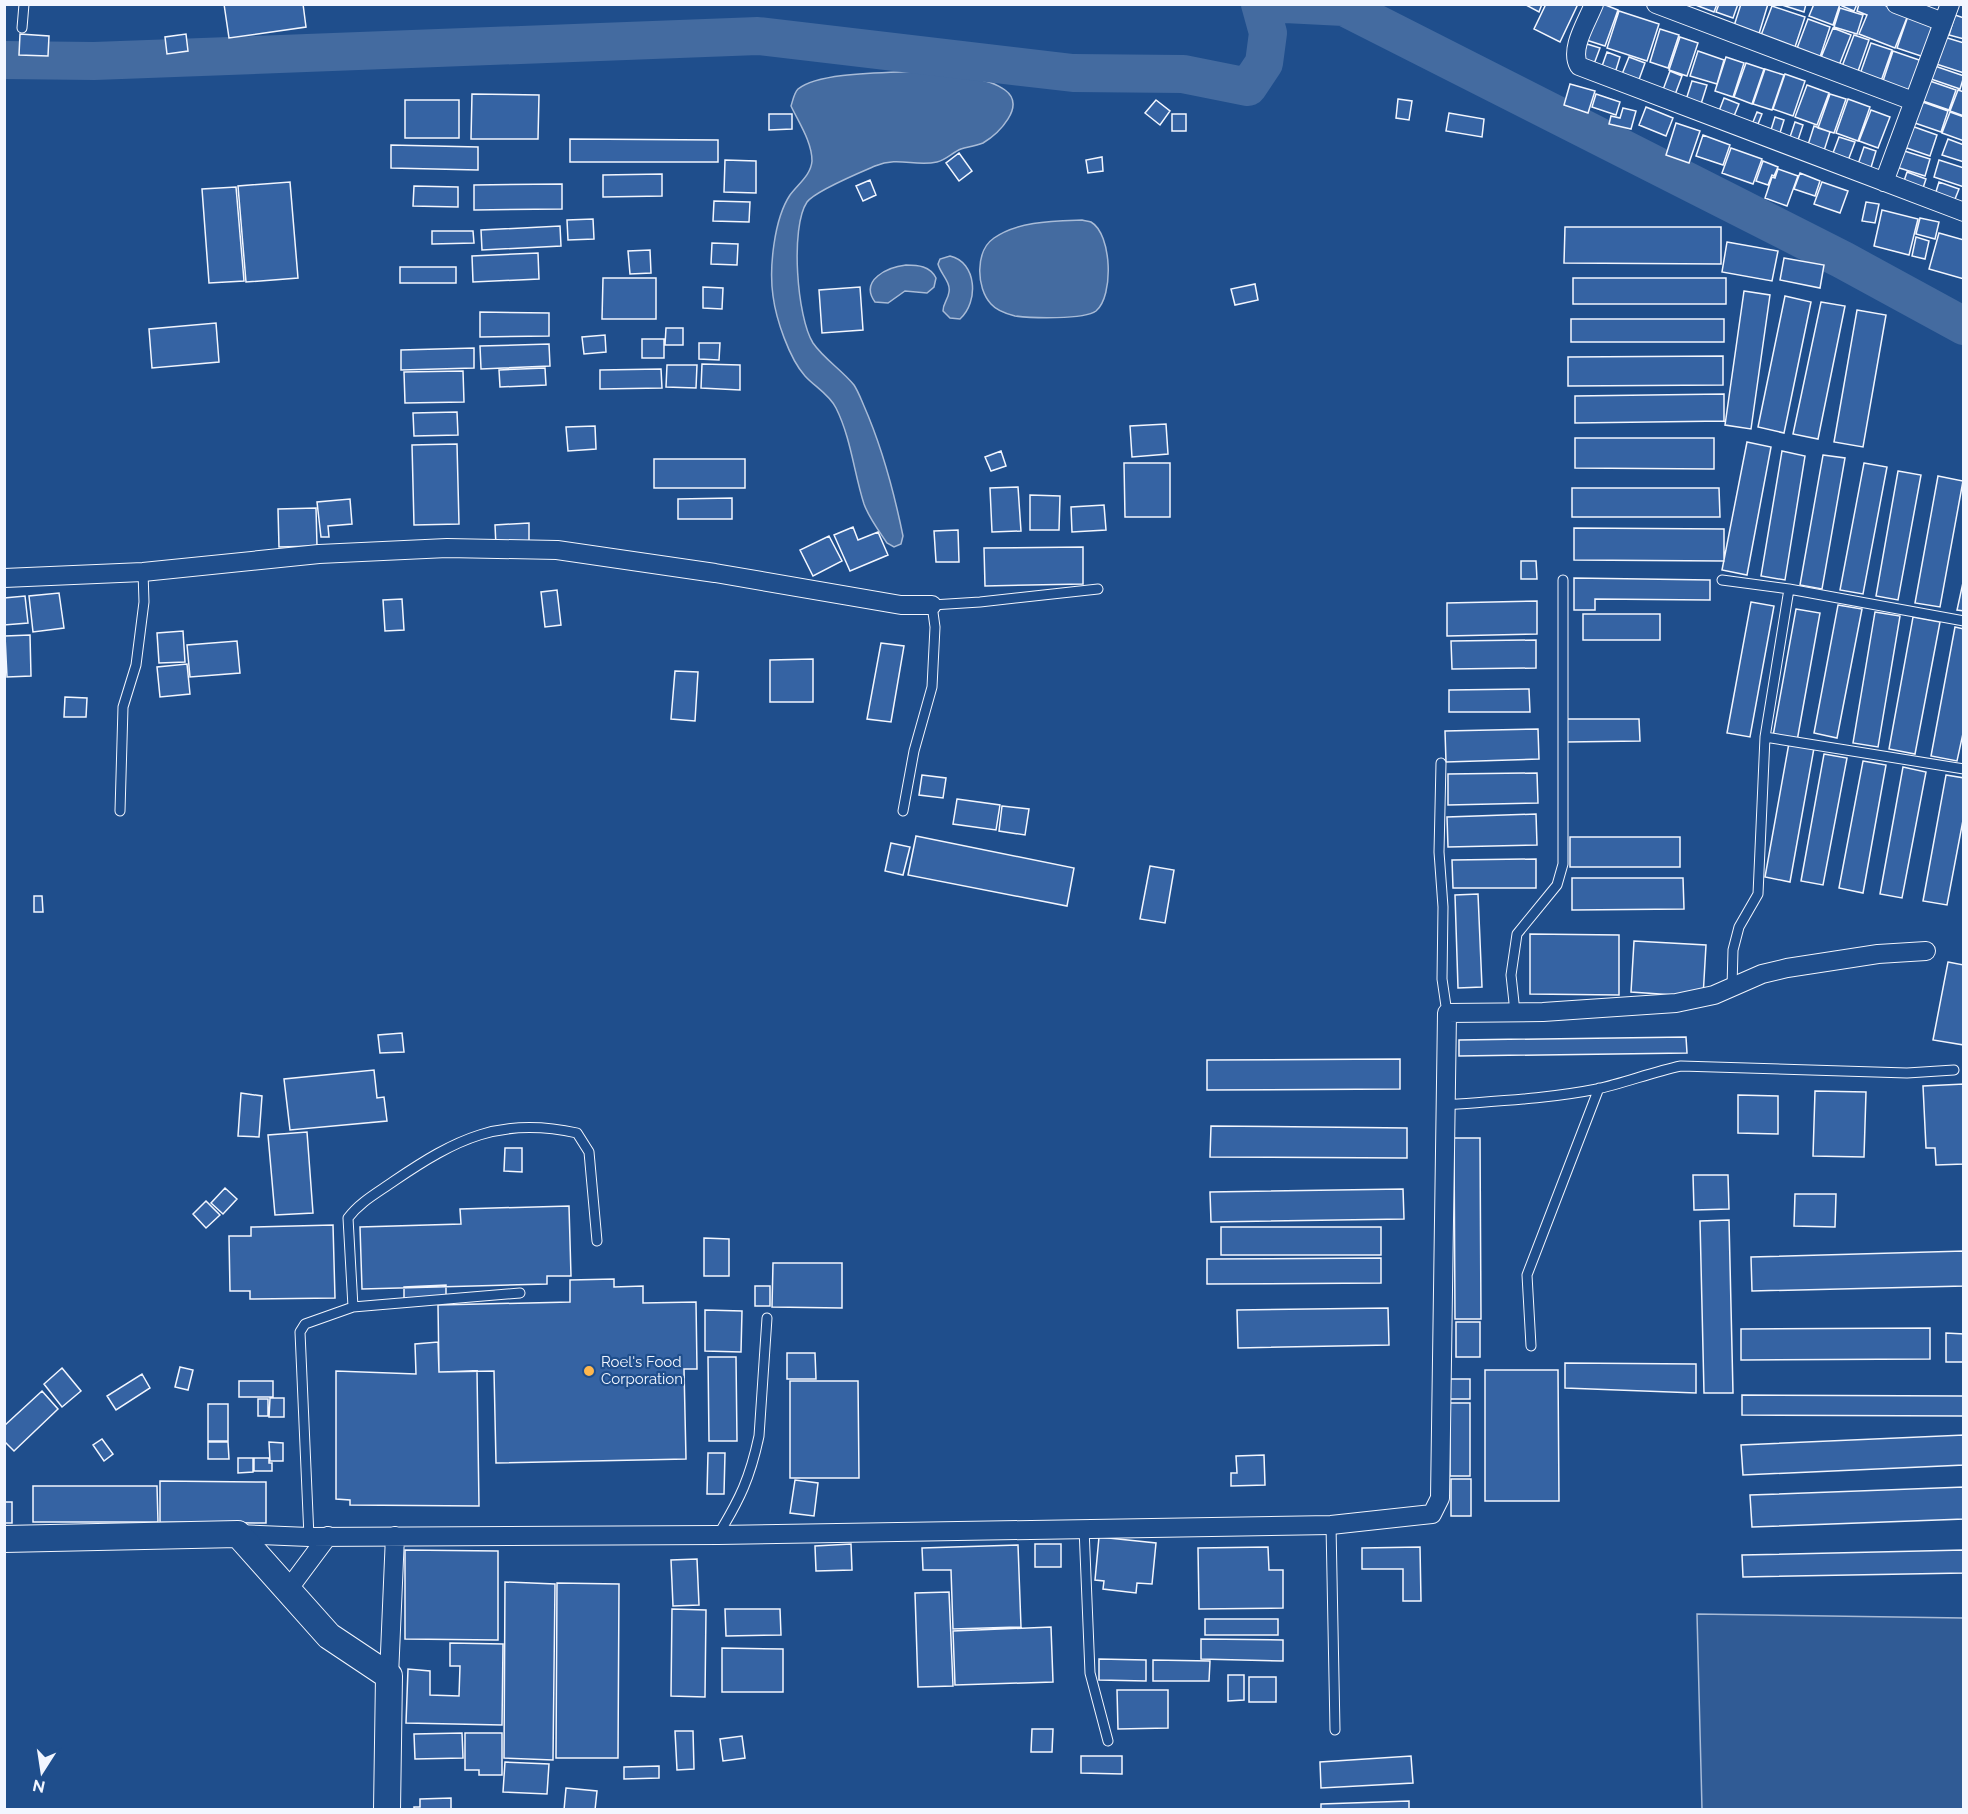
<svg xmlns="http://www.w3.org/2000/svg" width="1968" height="1814" font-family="Raleway,sans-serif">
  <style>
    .built { fill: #305b95; stroke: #a8bbd7; stroke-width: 1.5 }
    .water { fill: #446ba0; stroke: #a8bbd7; stroke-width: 1.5 }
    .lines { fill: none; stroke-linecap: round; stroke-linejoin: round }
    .river { stroke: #446ba0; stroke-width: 38 }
    .building { fill: #3563a3; stroke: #f2f6ff; stroke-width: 1.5 }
    .lane-casing { stroke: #f2f6ff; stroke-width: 11 }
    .street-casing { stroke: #f2f6ff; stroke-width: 20 }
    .secondary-casing { stroke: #f2f6ff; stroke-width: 28 }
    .lane { stroke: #1f4e8c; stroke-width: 9 }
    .street { stroke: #1f4e8c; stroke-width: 18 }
    .secondary { stroke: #1f4e8c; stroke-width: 26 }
    .poi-dot { fill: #ffb74d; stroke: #1f4e8c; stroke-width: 2 }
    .labels { text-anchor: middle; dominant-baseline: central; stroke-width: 4.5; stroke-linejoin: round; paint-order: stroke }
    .poi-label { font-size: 15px; fill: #f2f6ff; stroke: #1f4e8c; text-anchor: start }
  </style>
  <rect width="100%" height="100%" fill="#1f4e8c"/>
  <path class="built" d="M1697,1614L1963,1618V1809H1702Z"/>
  <path class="water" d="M922,71C943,73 987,76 1005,90C1027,106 998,134 983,143C975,146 968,147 961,149C953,152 946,160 937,162C914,167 899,156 875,166C861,172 815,191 807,202C790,227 797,318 813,343C824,359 842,370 854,385C858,391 861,399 864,406C882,447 894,492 903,536L901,544L894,547L887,543C879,531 869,518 864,504C854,473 851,438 836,408C829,394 815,387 805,376C789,358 776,319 773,296C769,268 774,219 790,195C798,184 811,175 812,161C812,142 799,123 791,106C793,100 794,93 798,89C820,71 892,73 922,71Z
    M1082,220C1085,221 1088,221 1091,222C1112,234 1114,296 1096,311C1084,320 1030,318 1015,316C1007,314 997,311 991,304C976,288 975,251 994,238C1018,221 1054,221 1082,220Z
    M950,256C977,262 979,302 960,319L950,318L943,311C943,303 948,300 949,292C951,282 940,273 938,264L940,259Z
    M906,265C918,265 930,266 936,278L934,287L927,293L905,291L888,303L875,302C859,280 888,267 906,265Z"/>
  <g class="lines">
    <path class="river" d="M1285,4L1344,7L1843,260L1964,326
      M4,60L94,61L758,36L1073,73L1183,74L1248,87L1264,63L1268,33L1260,4"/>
  </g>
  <path class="building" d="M224,4H303L306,27L229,38Z
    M1524,4H1542L1539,12Z
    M1546,4H1578L1560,42L1534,29Z
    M1595,4H1603L1618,10L1605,46L1583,39Z
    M1693,4H1717L1714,12Z
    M1719,4H1738L1733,18L1716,12Z
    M1741,4H1768L1758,37L1733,29Z
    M1779,4H1806L1804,12Z
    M1814,4H1840L1833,25L1809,16Z
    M1842,4H1857L1854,11L1842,6Z
    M1859,4H1882L1908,15L1895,48L1859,34L1867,15L1857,11Z
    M1772,6L1805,17L1794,50L1760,38Z
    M1840,8L1863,15L1857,34L1834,27Z
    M1619,11L1659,24L1647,61L1607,48Z
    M1955,15L1964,18V39L1949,35Z
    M1908,16L1934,25L1924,57L1897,48Z
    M1808,19L1830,27L1819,60L1796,51Z
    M1833,28L1851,35L1838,68L1820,60Z
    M1660,29L1679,35L1668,68L1650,62Z
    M20,34L49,36L48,56L19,55Z
    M186,34L188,51L167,54L165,37Z
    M1854,35L1869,40L1857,74L1841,69Z
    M1941,36L1964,43V73L1933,63Z
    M1680,37L1698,43L1687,76L1669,70Z
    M1871,43L1892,50L1880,84L1859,77Z
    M1587,44L1600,48L1594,64L1582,59Z
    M1698,51L1724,60L1717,84L1690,76Z
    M1893,51L1922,61L1911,94L1882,84Z
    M1607,52L1620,57L1615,73L1601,69Z
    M1629,57L1645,63L1637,85L1620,79Z
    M1726,57L1744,63L1733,97L1715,91Z
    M1746,63L1764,69L1752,104L1734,97Z
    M1932,65L1964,76L1960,89L1928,78Z
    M1765,69L1784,75L1772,110L1753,104Z
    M1670,71L1682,76L1673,100L1661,95Z
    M1785,74L1805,81L1793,116L1773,109Z
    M1927,80L1956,90L1949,110L1920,100Z
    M1692,81L1707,85L1700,107L1685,103Z
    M1570,84L1595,91L1588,113L1564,105Z
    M1807,85L1829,93L1817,125L1795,117Z
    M1958,90L1964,92V116L1950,111Z
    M472,94L539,95L538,139H471Z
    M1596,94L1620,102L1616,115L1592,107Z
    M1830,94L1846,99L1834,133L1818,128Z
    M1724,98L1739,104L1734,116L1719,111Z
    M1398,99L1412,101L1409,120L1396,118Z
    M1848,99L1870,107L1858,141L1836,133Z
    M405,100H459V138H405Z
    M1156,100L1170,111L1160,125L1145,113Z
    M1917,100L1948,111L1941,132L1909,121Z
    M1646,107L1673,118L1666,136L1639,125Z
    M1623,108L1636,111L1631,129L1609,124L1611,116L1620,118Z
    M1871,110L1890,117L1878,148L1859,141Z
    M1757,112L1762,114L1758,124L1753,122Z
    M1950,112L1964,117V141L1942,133Z
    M1449,113L1484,119L1482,137L1446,131Z
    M769,114H792V129L769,130Z
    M1172,114H1186V131H1172Z
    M1775,117L1784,120L1779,136L1770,133Z
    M1795,122L1803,125L1798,140L1790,137Z
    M1676,123L1700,131L1689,163L1666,155Z
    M1906,124L1937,135L1930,156L1898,145Z
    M1814,126L1830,132L1822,157L1806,151Z
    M1703,135L1730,145L1723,165L1696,156Z
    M1839,137L1855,142L1846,166L1830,161Z
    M570,139L718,140V162H570Z
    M1948,139L1964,145V162L1942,155Z
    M391,145L478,147V170L391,168Z
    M1864,147L1876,151L1869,174L1856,170Z
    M1731,148L1762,159L1753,184L1722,173Z
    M1898,149L1930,159L1925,176L1893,166Z
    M959,153L972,171L959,181L946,163Z
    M1102,157L1103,171L1088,173L1086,160Z
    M725,160L756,161V193L724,192Z
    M1939,160L1964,168V187L1934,177Z
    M1763,161L1778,167L1774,176L1772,175L1768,185L1756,181Z
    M1778,169L1798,176L1787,206L1765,198L1772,177L1775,178Z
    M1907,172L1926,179L1921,194L1902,187Z
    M1800,173L1820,181L1815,196L1794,189Z
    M662,174V196L603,197V175Z
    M870,180L876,195L863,201L856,186Z
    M290,182L298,278L246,282L238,186Z
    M1822,182L1848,191L1840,213L1814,204Z
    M1939,182L1959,189L1953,204L1934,198Z
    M562,184V209L474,210V185Z
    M414,186L458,187V207L413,206Z
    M236,187L244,281L209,283L202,189Z
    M714,201L750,202L749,222L713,221Z
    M1866,202L1879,204L1875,223L1862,221Z
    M1882,210L1918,219L1909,255L1874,246Z
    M1920,218L1939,222L1935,239L1916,234Z
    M593,219L594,239L568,240L567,220Z
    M560,226L561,246L482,250L481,230Z
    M1565,227H1721V264L1564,263Z
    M432,231H473L474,243L432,244Z
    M1939,233L1964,240V279L1929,269Z
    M1916,237L1929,241L1925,259L1912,256Z
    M1727,242L1778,251L1772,281L1722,272Z
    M712,243L738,244L737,265L711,264Z
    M650,250L651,273L630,274L628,251Z
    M538,253L539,279L473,282L472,256Z
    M1784,258L1824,265L1820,288L1780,280Z
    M400,267H456V283H400Z
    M603,278H656V319H602Z
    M1573,278H1726V304H1573Z
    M1255,284L1258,300L1235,305L1231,289Z
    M703,287L723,288L722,309L703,308Z
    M860,287L863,330L822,333L819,290Z
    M1744,291L1770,295L1751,429L1725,425Z
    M1785,296L1811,302L1784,433L1758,427Z
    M1821,302L1845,306L1818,439L1793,434Z
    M1857,310L1886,315L1863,447L1834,442Z
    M480,312L549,313V336L480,337Z
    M1571,319H1724V342H1571Z
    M216,323L219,362L152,368L149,329Z
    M666,328H683V345H665Z
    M605,335L606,352L584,354L582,337Z
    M642,339H664V358H642Z
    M699,343H720L719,360L699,359Z
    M549,344L550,366L481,369L480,346Z
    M474,348V368L401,370V350Z
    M1723,356V385L1568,386V357Z
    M702,364L740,365V390L701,388Z
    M667,365H697L696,388L666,387Z
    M545,368L546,385L500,387L499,370Z
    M661,369L662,388L600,389V370Z
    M463,371L464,402L405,403L404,372Z
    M1724,394V421L1575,423V396Z
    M457,412L458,435L414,436L413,413Z
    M1166,424L1168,454L1132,457L1130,426Z
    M595,426L596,449L568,451L566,427Z
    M1575,438H1714V469L1575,468Z
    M1747,442L1771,447L1747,575L1722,570Z
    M457,444L459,524L414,525L412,445Z
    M1001,451L1006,466L991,471L985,457Z
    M1782,451L1805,456L1785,580L1761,576Z
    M1823,455L1845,458L1822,589L1800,585Z
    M654,459H745V488H654Z
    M1124,463H1170V517H1125Z
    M1864,463L1887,467L1863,594L1840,590Z
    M1898,471L1921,475L1898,600L1876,596Z
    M1938,476L1963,481L1940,607L1915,603Z
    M1018,487L1021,531L992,532L990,488Z
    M1572,488H1719L1720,517H1572Z
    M1030,495L1060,496L1059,530H1030Z
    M732,498V519H678V499Z
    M350,499L352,524L328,526L329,537H321L317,502Z
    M1104,505L1106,530L1072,532L1071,507Z
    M316,508L317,546L279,547L278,509Z
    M529,523V544L496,546L495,525Z
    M853,527L858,540L878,532L888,555L850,571L834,535Z
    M1574,528L1724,529V561L1574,560Z
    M958,530L959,562H936L934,531Z
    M829,536L842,561L813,576L800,550Z
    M1083,547V584L985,586L984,548Z
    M1521,561H1536L1537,579H1521Z
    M1574,578L1710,580V600L1595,599V610H1574Z
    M1964,578V611L1957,610Z
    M557,590L561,625L545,627L541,592Z
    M59,593L64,628L33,632L29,596Z
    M25,596L28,623L4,625V598Z
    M402,599L404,630L385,631L383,600Z
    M1537,601V634L1447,636V603Z
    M1751,602L1774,606L1750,737L1727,733Z
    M1838,605L1862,609L1837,738L1814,733Z
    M1796,609L1820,613L1797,741L1773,736Z
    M1875,612L1900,616L1878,747L1853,743Z
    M1583,614H1660V640H1583Z
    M1913,617L1940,622L1915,754L1889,749Z
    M1955,627L1964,629V729L1957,761L1931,756Z
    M183,631L185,662L159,663L157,633Z
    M30,635L31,676L7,677L5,636Z
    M1536,640V668L1452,669L1451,641Z
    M237,641L240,673L190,677L187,645Z
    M881,643L904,646L891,722L867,719Z
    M813,659V702H770V660Z
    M187,664L190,694L160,697L157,667Z
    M675,671L698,672L695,721L671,719Z
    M1529,689L1530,712H1449V690Z
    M65,697L87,698L86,717H64Z
    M1567,719H1639L1640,741L1567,742Z
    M1538,729L1539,759L1446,762L1445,731Z
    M1789,743L1814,748L1790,882L1765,877Z
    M1824,754L1847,758L1823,885L1801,881Z
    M1863,761L1886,765L1863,893L1839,888Z
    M1903,767L1926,772L1902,898L1880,894Z
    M1537,773L1538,803L1448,805V774Z
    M922,775L946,778L943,798L919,795Z
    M1946,775L1964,778V815L1947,905L1923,901Z
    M957,799L1000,805L996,830L953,824Z
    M1002,806L1029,809L1025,835L999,831Z
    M1536,814L1537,845L1448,847L1447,817Z
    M916,836L1074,868L1067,906L908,875Z
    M1570,837H1680V867H1570Z
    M891,843L910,847L903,875L885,871Z
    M1536,859V888H1453L1452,860Z
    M1150,866L1174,870L1165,923L1140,919Z
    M1572,878H1683L1684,909L1572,910Z
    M1478,894L1482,987L1458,988L1455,895Z
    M34,896H42L43,912H34Z
    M1530,934L1619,935V995L1530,994Z
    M1634,941L1706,945L1703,997L1631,992Z
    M1948,962L1964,965V1045L1933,1040Z
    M402,1033L404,1052L380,1053L378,1035Z
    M1686,1037L1687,1053L1459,1056V1040Z
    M1400,1059V1089L1207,1090V1060Z
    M374,1070L377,1098L384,1097L387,1121L290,1130L284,1079Z
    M1964,1084V1164L1936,1165L1935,1148H1926L1923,1086Z
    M1815,1091L1866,1092L1864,1157L1813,1156Z
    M241,1093L262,1096L259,1137L238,1136Z
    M1738,1095L1778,1096V1134L1738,1133Z
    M1211,1126L1407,1128V1158L1210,1157Z
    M307,1132L313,1213L275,1215L268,1135Z
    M1454,1138H1480L1481,1319H1455Z
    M505,1148H522V1172L504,1171Z
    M1693,1175H1728L1729,1209L1694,1210Z
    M225,1188L237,1199L223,1214L211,1203Z
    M1403,1189L1404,1219L1211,1222L1210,1192Z
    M1795,1194H1836L1835,1227L1794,1226Z
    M206,1201L220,1215L206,1228L193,1214Z
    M569,1206L571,1276H547V1284L362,1289L360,1227L461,1224L460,1209Z
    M1729,1220L1733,1393H1704L1700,1221Z
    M333,1225L335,1298L250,1299V1291H230L229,1236H251V1227Z
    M1221,1227H1381V1255H1221Z
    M704,1238L729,1239V1276H704Z
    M1964,1251V1286L1752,1291L1751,1257Z
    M1381,1258V1283L1207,1284V1259Z
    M773,1263H842V1308L772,1307Z
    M614,1279V1287L643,1286V1303L696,1302L697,1369H684L686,1459L496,1463L494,1371L439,1372L438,1305L570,1302V1280Z
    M446,1285V1298L404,1300V1287Z
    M755,1286H770V1306H755Z
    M1388,1308L1389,1345L1238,1348L1237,1310Z
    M705,1310L742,1311L741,1352L705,1351Z
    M1456,1322H1480V1357H1456Z
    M1930,1328V1359L1741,1360V1329Z
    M1946,1333L1964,1334V1362H1946Z
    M438,1342L439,1372L477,1371L479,1506L350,1505V1500L336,1499V1371L416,1374L415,1344Z
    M787,1353H815L816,1379H787Z
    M708,1357H736L737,1441H709Z
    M1565,1363L1696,1364V1393L1565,1388Z
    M180,1367L193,1370L188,1390L175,1387Z
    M62,1368L81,1391L62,1407L44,1384Z
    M1485,1370H1558L1559,1501H1485Z
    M142,1374L150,1388L116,1410L107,1396Z
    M1450,1379H1470V1399H1450Z
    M239,1381H273V1397H239Z
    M790,1381H858L859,1478H790Z
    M42,1391L58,1409L14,1451L4,1441V1426Z
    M1742,1395L1964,1396V1416L1742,1415Z
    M270,1398H284V1417H269Z
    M258,1399H268V1416H258Z
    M1450,1403H1470V1476H1450Z
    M208,1404H228V1441H208Z
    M1964,1435V1465L1743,1475L1741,1445Z
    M102,1439L113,1454L104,1461L93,1445Z
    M208,1442H228L229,1459H208Z
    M269,1442L283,1443V1461H270Z
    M708,1453H725L724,1494H707Z
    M1264,1455L1265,1485L1231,1486V1473H1237L1236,1456Z
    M238,1458H253V1472L238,1473Z
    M254,1458H269V1463H272V1471H254Z
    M1451,1479H1471V1516H1451Z
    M795,1480L818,1483L814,1516L790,1513Z
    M160,1481L266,1482V1523L160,1522Z
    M33,1486H157L158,1522H33Z
    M1964,1487V1519L1752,1527L1750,1495Z
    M4,1502H12V1523H4Z
    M1099,1537L1156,1543L1152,1584L1137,1583L1136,1593L1103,1589L1104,1581L1095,1580Z
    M851,1544L852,1570L816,1571L815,1546Z
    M1035,1544H1061V1567H1035Z
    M1018,1545L1021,1627L953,1629L951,1570H923L922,1548Z
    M1268,1547L1269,1570H1283V1608L1199,1609L1198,1548Z
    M1420,1547L1421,1601H1403V1569H1362V1548Z
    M405,1550L498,1551V1640L405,1639Z
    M1964,1550V1573L1743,1577L1742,1555Z
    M697,1559L699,1605L673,1606L671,1560Z
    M505,1582L555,1584L553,1760L504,1758Z
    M557,1583L619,1584L618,1758H556Z
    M949,1592L953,1686L918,1687L915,1593Z
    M672,1609L706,1610L705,1697L671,1696Z
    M725,1609H780L781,1635L726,1636Z
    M1205,1619H1278V1635H1205Z
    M1051,1627L1053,1682L955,1685L953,1631Z
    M1201,1639L1283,1640V1661L1201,1659Z
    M450,1643L503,1644L502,1725L406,1723L408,1669L430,1671V1695L459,1696L460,1666H450Z
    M722,1648L783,1649V1692H722Z
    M1099,1659L1146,1660V1681L1099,1680Z
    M1153,1660L1210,1661L1209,1681H1153Z
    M1228,1675H1244V1700L1228,1701Z
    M1249,1677H1276V1702H1249Z
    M1117,1690H1168V1728L1118,1729Z
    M1032,1729H1053L1052,1752H1031Z
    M675,1731H693L694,1769L677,1770Z
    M462,1733L463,1758L415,1759L414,1734Z
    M465,1733H502V1775H479V1770H465Z
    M742,1736L745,1758L723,1761L720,1739Z
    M1081,1756H1122V1774L1081,1773Z
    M1411,1756L1413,1783L1321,1788L1320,1762Z
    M505,1762L549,1764L547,1794L503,1792Z
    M659,1766V1778L624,1779V1767Z
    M566,1788L597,1791L595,1810H564Z
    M451,1798V1810H414V1807H420V1799Z
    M1409,1801V1810H1321V1804Z"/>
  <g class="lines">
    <g class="lane-casing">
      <path id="lane" d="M22,28L24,4
        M1722,580L1789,589L1964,621
        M1765,737L1964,769
        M1441,763L1439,852L1443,907L1442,979L1447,1013
        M120,811L123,707L136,665L144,602L143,572
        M903,811L914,751L932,687L935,627L932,605L980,602L1098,589
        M1732,987L1733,950L1739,927L1758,894L1765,737L1789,589
        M1515,1012L1511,975L1517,934L1557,885L1563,864V580
        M1445,1105C1495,1101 1547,1099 1597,1089C1625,1083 1652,1072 1681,1066L1907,1073L1954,1070
        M353,1307L348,1218C360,1202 377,1193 394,1181C456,1139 500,1116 577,1133L589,1152L597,1241
        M1531,1346L1527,1275L1599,1088
        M1331,1525L1335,1730
        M1084,1528L1090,1673L1108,1741
        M718,1535C740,1499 750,1478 759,1436L767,1318
        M309,1537L300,1332L305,1324L353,1307L520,1293"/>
    </g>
    <g class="street-casing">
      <path id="street" d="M1594,4C1587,22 1569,49 1579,66L1964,212
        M1656,4L1913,101
        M1896,4L1943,22
        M1884,182L1950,4
        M4,578L143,572L319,554L447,548L557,550L715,573L901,605H932
        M238,1534L309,1537L718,1535L1331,1525L1432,1514L1440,1498L1447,1013L1543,1012L1676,1003L1714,995L1762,974L1787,968L1878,954L1926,951
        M287,1591L328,1536
        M389,1676L395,1536"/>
    </g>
    <g class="secondary-casing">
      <path id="secondary" d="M4,1539L238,1534L329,1636L389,1676L387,1810"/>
    </g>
    <use href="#lane" class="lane"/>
    <use href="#street" class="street"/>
    <use href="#secondary" class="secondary"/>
  </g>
  <circle class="poi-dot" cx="589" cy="1371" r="6"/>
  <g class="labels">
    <g class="poi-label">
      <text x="601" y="1362">Roel's Food<tspan x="601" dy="17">Corporation</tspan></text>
    </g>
  </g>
  <rect width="1968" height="1814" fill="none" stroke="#f2f6ff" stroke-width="12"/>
  <g transform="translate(42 1772) rotate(192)" stroke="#1f4e8c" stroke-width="4.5" paint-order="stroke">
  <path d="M0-4.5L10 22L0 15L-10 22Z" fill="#f2f6ff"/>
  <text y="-9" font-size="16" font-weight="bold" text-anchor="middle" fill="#f2f6ff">N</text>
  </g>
</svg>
